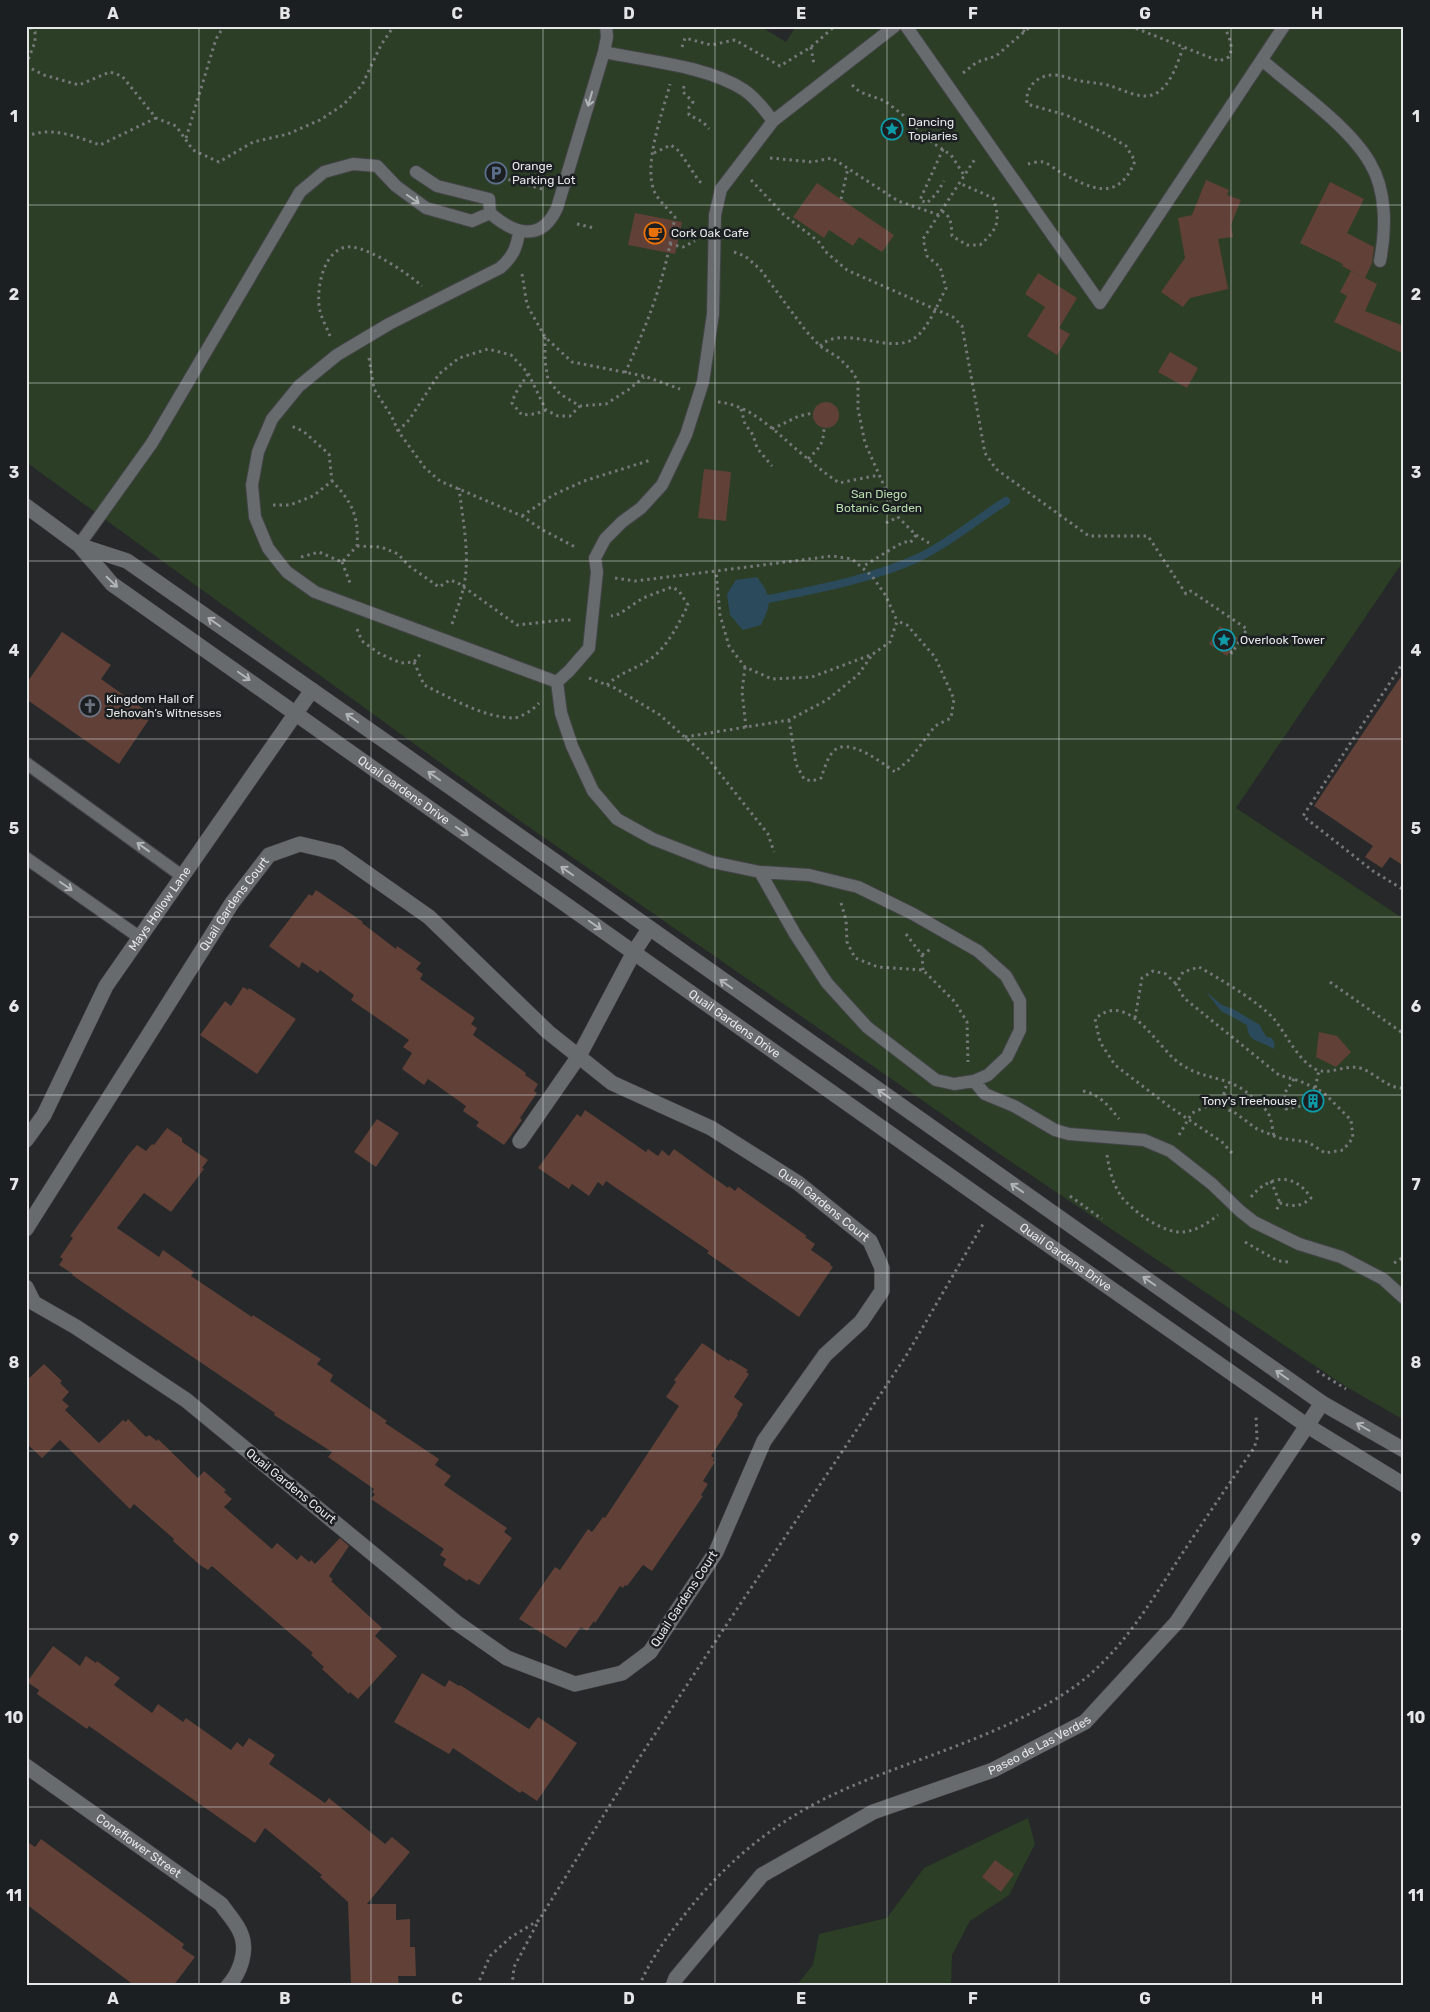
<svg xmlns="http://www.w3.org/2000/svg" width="1430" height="2012" font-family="Rubik,sans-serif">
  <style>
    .green { fill: #2c3e26 }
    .water { fill: #2b4b5c }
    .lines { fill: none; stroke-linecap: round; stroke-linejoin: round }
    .stream { stroke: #2b4b5c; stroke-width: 8 }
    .building { fill: #604037 }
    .lane-casing { stroke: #424446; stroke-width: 14 }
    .street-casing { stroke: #424446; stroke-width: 16 }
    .secondary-casing { stroke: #424446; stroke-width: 16 }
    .path { stroke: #757779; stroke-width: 3; stroke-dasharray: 2.5 4; stroke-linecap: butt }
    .lane { stroke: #686b6d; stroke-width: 12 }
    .street { stroke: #686b6d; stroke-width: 15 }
    .secondary { stroke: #686b6d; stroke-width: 15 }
    .path-bridge { stroke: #757779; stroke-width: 3; stroke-dasharray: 2.5 4; stroke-linecap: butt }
    .oneway { stroke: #b2b5b6 }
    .grid { fill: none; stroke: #e4e6e7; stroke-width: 1; stroke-opacity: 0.55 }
    .labels { text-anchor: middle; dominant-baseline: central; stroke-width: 5; stroke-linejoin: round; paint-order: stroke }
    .poi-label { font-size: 12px; fill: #e4e6e7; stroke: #1c1f21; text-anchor: start }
    .park-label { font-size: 12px; fill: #b6dcab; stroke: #1c1f21 }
    .street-label { font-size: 12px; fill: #e4e6e7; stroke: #1c1f21 }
    .neatline { fill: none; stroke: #e4e6e7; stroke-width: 2 }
    .grid-label { font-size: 16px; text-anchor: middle; font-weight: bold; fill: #e4e6e7 }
  </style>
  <rect width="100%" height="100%" fill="#26282a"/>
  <path class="green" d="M26,26H760L786,42L796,26H1404V560L1236,808L1404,919V1420L1345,1386L998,1153L526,825L26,462Z
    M1028,1818L1035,1844L1009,1895L970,1921L952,1955L951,1986H796L813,1965L819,1934L887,1918L924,1868Z"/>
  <path class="water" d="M757,577C772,597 772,603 761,625L743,630L730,615L727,594L736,580Z
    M1206,992L1222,1005L1233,1009L1260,1025L1263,1032L1267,1037L1272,1038L1275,1045L1273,1049C1260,1039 1248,1044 1247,1025L1221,1011Z"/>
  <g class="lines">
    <path class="stream" d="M768,599C819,589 872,579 920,557C951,542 977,519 1006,501"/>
  </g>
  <path class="building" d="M1206,180L1229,190L1227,195L1241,200L1231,225L1233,237L1218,239L1228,289L1190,298L1183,307L1161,292L1185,258L1178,218L1192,215Z
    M1330,182L1364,199L1347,233L1374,247L1372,263L1365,278L1342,266L1343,264L1300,243Z
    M817,183L894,235L882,252L859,237L853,246L829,230L824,238L793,217Z
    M635,213L682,222L675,254L628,245Z
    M1351,271L1377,284L1365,311L1404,326V354L1334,322L1347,296L1340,292Z
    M1038,273L1077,298L1059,328L1070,334L1057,355L1027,336L1045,307L1025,294Z
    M1170,352L1198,368L1187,388L1158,372Z
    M813 415a13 13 0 1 1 26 0a13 13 0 1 1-26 0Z
    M704,469L731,472L726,521L698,518Z
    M1220,626L1238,638L1227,656L1209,644Z
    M62,632L111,665L101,679L152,715L119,764L26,699V684Z
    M1404,672V866L1390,857L1382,868L1365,857L1373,846L1314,806Z
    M316,890L363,922L362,923L396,949L397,946L421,963L416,969L423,974L420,979L475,1018L471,1024L477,1028L473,1035L526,1073L525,1075L538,1084L534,1091L537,1093L520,1118L522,1120L504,1145L476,1126L479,1122L463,1111L466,1106L428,1079L424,1085L402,1069L412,1053L403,1047L409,1040L351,1000L354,995L320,970L318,973L302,962L299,968L269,946L309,894L312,896Z
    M243,987L248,990L249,988L296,1019L257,1074L200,1035L225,1001L231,1006Z
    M1319,1032L1337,1036L1351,1052L1336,1067L1316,1057Z
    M585,1110L646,1152L648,1149L658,1156L662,1150L669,1156L674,1149L728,1188L729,1186L735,1191L738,1187L807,1236L805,1237L815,1244L811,1250L831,1264L830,1265L833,1267L799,1317L707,1253L709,1251L606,1181L603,1186L598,1182L589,1196L572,1184L569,1189L538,1168L577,1114L581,1117Z
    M377,1119L399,1133L376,1167L354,1152Z
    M167,1128L182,1138V1142L208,1160L202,1168L204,1169L171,1212L144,1193L117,1228L159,1257L163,1250L194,1272L191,1276L252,1317L253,1315L321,1359L317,1364L333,1375L330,1381L387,1421L385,1423L439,1459L435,1465L451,1476L444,1485L507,1528L504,1532L512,1538L479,1585L469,1579L467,1581L443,1565L446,1559L440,1555L444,1549L371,1499L375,1494L372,1492L374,1489L328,1457L332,1452L274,1415L275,1413L72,1275L73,1274L59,1265L63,1259L60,1257L73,1238L70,1236L129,1154L137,1145L146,1151L152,1144L154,1145Z
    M702,1343L729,1361L730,1359L748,1370L746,1372L749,1374L734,1397L743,1404L737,1414L738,1415L711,1456L714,1458L713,1461L715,1462L703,1481L708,1484L701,1495L703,1496L652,1571L643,1565L627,1586L625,1585L623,1588L620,1586L595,1623L594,1621L587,1631L581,1627L566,1648L519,1619L555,1567L560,1570L588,1529L592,1532L603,1517L605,1518L679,1406L666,1397L676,1382L674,1380Z
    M44,1364L62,1381L60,1383L69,1392L62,1400L69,1406L65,1410L99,1443L123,1420L126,1422L128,1419L146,1437L149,1435L157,1441L158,1439L198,1478L204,1471L226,1490L224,1492L232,1499L224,1507L272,1549L277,1543L297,1560L301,1555L309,1562L311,1560L315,1564L340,1538L349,1546L329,1576L333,1580L331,1581L382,1628L375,1636L397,1656L358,1699L350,1692L349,1694L322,1669L324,1667L311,1655L313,1653L212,1566L208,1570L200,1565L173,1541L174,1539L134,1504L130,1509L60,1440L42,1458L26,1443V1381Z
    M53,1646L80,1666L86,1656L96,1663L97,1661L120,1678L114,1685L152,1713L158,1704L183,1722L186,1718L231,1750L237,1742L243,1747L249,1738L275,1755L269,1764L325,1803L329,1798L385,1844L392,1837L410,1852L367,1904H396V1920L410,1919V1947H415L416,1976H398L399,1986H351L348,1902L320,1877L322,1875L265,1828L255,1843L89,1726L87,1729L37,1694L39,1690L27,1682Z
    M422,1673L445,1687L449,1680L459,1686L460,1685L529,1729L538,1717L577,1743L537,1801L522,1791L520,1793L453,1748L449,1754L394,1722Z
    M41,1839L184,1944L182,1948L195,1957L173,1986H135L26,1904V1841L35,1847Z
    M995,1860L1014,1874L1001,1892L982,1877Z"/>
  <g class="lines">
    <g class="lane-casing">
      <path id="lane" d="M906,26L1100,303L1284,26
        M604,52C646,61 708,66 744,90C756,98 765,110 773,121
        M1262,60C1295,89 1349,126 1370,163C1387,191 1386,230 1380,261
        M490,213C514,234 541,243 557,208L604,52L607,37L606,26
        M519,232C517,248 512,258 500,268L389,324L337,355L299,386L272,419L258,452L252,485L255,517L268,548L282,566L287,572L315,592L557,682
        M79,545L152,443L300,192L324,172L353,164L377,166L396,186L426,208L472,221L490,213L489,199L437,186L416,172
        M26,763L182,876
        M26,858L139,937
        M760,872L795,934L827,983L867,1027L936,1080L954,1084L974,1081L988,1075L1007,1057L1020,1030V1001L1006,976L978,951L913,914L858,887L809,875L760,872L712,862L653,839L617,819L593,791L572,746L561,713L557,682L569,671L589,648L597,572L595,558L605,539L622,522L641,508L662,485L686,435L703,382L713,314L715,215L721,189L773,121L895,26
        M974,1081L985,1094L1014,1106L1055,1130L1069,1134L1144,1140L1170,1151L1212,1184L1240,1211L1254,1222L1299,1244L1341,1257L1383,1279L1404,1298"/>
    </g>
    <g class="street-casing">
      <g id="street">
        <path id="s1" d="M26,1140L44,1115L106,986L312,690"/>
        <path d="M520,1141L579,1056L634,952L649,929"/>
        <path id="s2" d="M26,1229L232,903L269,855L300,844L338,853L429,917L548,1032L612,1083L711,1128L798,1183L870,1241L882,1268V1291L861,1322L825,1355L764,1441L716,1552L650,1652L622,1673L575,1684L507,1658L457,1623L186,1400L76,1327L34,1303L26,1287"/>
        <path id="s3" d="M26,1766L221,1904C227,1913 237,1923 241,1934C248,1951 240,1973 228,1986"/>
      </g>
    </g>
    <g class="secondary-casing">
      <g id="secondary">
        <path id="s4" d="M26,506L79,545L112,584L994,1207L1306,1425L1404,1485"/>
        <path d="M81,546L127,561L392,746L1322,1403L1404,1450"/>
        <path id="s5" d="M673,1986L676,1978L762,1875L873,1812L993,1770L1085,1722L1177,1622L1322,1403"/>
      </g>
    </g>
    <path class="path" d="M126,26L128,28L132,26
      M1018,26L1025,32
      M1130,26L1219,61L1229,57C1234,46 1229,37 1224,26
      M682,47L685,38L711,45L735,40L780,66L811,47L835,26
      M811,47L814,65
      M26,65L35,42V32L29,26
      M26,66L44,75L79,85L110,72L122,76L156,118L176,126L193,150L219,162L253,142L288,134L320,120L343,105L362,85L381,45L394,26
      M963,73L977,62L996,56L1031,26
      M852,85L860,92L885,101L912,122L924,137L951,155L964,175
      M684,86L683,92L693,102L689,107V115L703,122L709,129
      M26,137C50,125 77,137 100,145L156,118
      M186,138L216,39L224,26
      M943,149L920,200L927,203L937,193L944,181
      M654,153L671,145L679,151L699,181L703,184
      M770,158L812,162L832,158L898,201L939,215
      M1028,164C1032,163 1039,161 1043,162C1048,163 1055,169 1060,172C1091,189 1118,203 1135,161L1126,146L1104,133L1066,115L1027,104C1025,87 1037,75 1054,75C1063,75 1072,80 1081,81C1091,83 1101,83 1111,86C1123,90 1140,99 1152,95C1170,89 1177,64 1183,48
      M496,176L542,189
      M751,180L784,215L818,241L827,253L847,270L953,317L962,326L985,453L996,469L1089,536H1148L1186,594L1191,591L1247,629L1232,653L1230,651
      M841,199L848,168
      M942,211C952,217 951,225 952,236L967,245H980C998,229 1001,221 993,198L959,183
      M577,224L594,228
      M673,229L688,232L693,241
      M670,244L675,217C668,209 660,202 655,193C642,166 663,112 670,84
      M734,252L745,256L760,269L806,331L820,346L839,358L851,370L858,381V409L865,443L898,517L916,535L910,543L905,542L898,545L862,567
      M522,274L527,305L545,337L572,362L644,376L680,389
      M330,336C327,328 322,319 320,311C315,290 324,244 352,247C373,250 406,272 422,286
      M545,337V361L548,380L560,394L580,406L606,404L628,390L644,377
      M820,346C844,323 893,357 916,337C928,328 939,302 946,288L940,267L927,256L923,239L975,159
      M369,358L374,389L392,417L398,431L425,468L440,481L522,516L541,529L577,548
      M625,373C644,331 661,290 670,244L683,247L695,241
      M528,374L515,394L512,403L522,415L535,414L546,410
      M718,402C754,405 781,438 808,459C818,468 828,475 839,483L879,475
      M741,409L745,424L753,435L757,448L772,466
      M772,429L799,416L813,413
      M398,431L409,420L439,374L459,358L488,349L511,355L528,373L546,410L558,416H570L580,406
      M808,459C819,448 824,444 824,427
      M273,505H290L313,496L332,481L329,454L303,431L291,426
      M522,516L553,495L584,481L651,460
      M886,523L898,517
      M916,535L929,543
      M357,546L381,547L398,554L409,566L439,587L450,580L458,583L517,625L563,620H573
      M301,557L319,552L342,562L357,546C359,516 352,502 332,481
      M342,562L350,583
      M615,578L635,581L716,571L832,556L852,559L872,576L886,596L897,621L890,642L873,654L812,677L772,679L745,667L729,646L720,615L716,571
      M452,624C458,606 465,589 466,570C468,543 462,515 459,488
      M357,629L362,641L380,654L401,663L414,662L422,652
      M1404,661L1303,816L1373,871L1404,890
      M414,662L424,685C451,698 482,717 513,718C521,718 534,709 539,703
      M745,667L742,691L746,728
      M589,678L615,688L660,715L706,756L768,834L774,852
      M607,685C620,672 639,668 653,657C669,644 679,623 688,605L679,591L672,587L643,598L619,614L611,616
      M789,720L796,764L804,779L812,781L821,778C824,770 827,759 832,753C846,734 882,763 895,772L910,759L935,726L951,718L954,699L935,657L907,625L897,621
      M685,737L789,720L827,700L858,675L872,655
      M841,903L846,920L847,942L855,958L878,967L923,970L955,1002L967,1022L968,1062
      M906,934L922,955L923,970
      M922,955L932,948
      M1330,982L1404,1034
      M1135,1018L1142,978L1153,971L1166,974L1176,984
      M1294,1079L1284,1094L1286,1109L1305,1105L1314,1094
      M1083,1091C1099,1094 1109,1106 1119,1119
      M1220,1107L1227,1083
      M1179,1135L1192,1113L1212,1104L1234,1112L1257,1129L1279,1138L1308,1142L1325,1153L1343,1150L1353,1138L1351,1120L1323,1092L1300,1081L1279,1075L1184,998L1176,984L1183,972L1199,967C1220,979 1259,1002 1274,1019C1287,1035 1297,1059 1315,1069C1329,1076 1345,1064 1360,1068C1376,1073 1387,1089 1404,1088
      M1232,1153L1222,1142L1170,1107L1115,1065L1100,1042L1095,1019C1128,989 1156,1046 1179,1063C1200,1078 1219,1076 1239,1087C1246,1091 1252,1097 1257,1102C1260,1105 1266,1109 1268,1113C1272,1119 1272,1129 1274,1136
      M1107,1155C1109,1169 1113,1184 1121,1196C1132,1211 1164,1234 1183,1232C1196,1231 1208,1223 1218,1215
      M1271,1181L1280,1203
      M1070,1196L1102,1219
      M1251,1197C1269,1175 1295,1172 1311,1198C1301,1207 1293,1207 1280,1203L1276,1211
      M1245,1242L1278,1261L1288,1262
      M1394,1263L1404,1257
      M1317,1371L1346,1389
      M477,1986L490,1956L511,1937L539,1920L634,1766L725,1627L906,1356L983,1224
      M512,1986L514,1967L539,1920
      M639,1986C650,1961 665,1939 682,1918C726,1861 776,1820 843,1790C920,1756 1004,1736 1074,1687C1120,1654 1148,1606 1178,1560C1203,1522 1228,1485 1254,1448L1257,1439L1256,1417"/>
    <use href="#lane" class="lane"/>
    <use href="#street" class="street"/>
    <use href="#secondary" class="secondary"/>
    <path class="path-bridge" d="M1314,1094L1319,1070"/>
  </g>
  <defs><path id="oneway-shaft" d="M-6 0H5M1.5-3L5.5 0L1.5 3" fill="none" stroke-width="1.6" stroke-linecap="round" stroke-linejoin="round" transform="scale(1.25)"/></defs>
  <g class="oneway">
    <use href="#oneway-shaft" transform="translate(590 99) rotate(106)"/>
    <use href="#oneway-shaft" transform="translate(413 199) rotate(35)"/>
    <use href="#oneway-shaft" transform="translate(112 582) rotate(44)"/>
    <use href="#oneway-shaft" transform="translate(214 622) rotate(-145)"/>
    <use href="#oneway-shaft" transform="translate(244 676) rotate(35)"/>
    <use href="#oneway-shaft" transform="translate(352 718) rotate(-145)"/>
    <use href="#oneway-shaft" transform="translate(434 776) rotate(-145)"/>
    <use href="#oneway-shaft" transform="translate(462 831) rotate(35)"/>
    <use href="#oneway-shaft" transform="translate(143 847) rotate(-144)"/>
    <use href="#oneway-shaft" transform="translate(567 871) rotate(-145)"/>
    <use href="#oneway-shaft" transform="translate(66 886) rotate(35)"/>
    <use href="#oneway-shaft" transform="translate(595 925) rotate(35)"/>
    <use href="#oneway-shaft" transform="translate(726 984) rotate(-145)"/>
    <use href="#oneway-shaft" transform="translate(884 1094) rotate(-145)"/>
    <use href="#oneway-shaft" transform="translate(1017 1188) rotate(-145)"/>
    <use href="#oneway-shaft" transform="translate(1149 1281) rotate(-145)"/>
    <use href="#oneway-shaft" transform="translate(1282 1375) rotate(-145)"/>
    <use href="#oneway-shaft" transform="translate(1363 1427) rotate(-150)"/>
  </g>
  <path class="grid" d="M199,26V1986M371,26V1986M543,26V1986M715,26V1986M887,26V1986M1059,26V1986M1231,26V1986M26,205H1404M26,383H1404M26,561H1404M26,739H1404M26,917H1404M26,1095H1404M26,1273H1404M26,1451H1404M26,1629H1404M26,1807H1404"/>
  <defs>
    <g id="sight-ring" transform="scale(1.125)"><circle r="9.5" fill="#1c1f21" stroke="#0f9aa8" stroke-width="1.5"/><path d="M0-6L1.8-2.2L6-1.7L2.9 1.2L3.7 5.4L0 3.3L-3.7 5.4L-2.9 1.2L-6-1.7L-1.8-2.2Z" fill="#0f9aa8"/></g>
    <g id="parking-ring" transform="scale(1.125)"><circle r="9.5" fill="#1c1f21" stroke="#5c6f8a" stroke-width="1.5"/><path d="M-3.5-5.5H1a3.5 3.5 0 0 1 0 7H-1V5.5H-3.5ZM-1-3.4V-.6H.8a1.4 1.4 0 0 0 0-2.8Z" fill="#5c6f8a"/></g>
    <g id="cafe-ring" transform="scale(1.125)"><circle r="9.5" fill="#1c1f21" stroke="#e8710a" stroke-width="1.5"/><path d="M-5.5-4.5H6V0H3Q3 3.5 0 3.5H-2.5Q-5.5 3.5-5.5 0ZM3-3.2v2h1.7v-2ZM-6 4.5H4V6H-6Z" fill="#e8710a"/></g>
    <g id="church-ring" transform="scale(1.125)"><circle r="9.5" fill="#1c1f21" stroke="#6b7280" stroke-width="1.5"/><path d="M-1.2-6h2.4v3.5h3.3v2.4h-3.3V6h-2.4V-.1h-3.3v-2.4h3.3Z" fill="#6b7280"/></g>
    <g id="building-ring" transform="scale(1.125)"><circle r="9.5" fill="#1c1f21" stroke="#0f9aa8" stroke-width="1.5"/><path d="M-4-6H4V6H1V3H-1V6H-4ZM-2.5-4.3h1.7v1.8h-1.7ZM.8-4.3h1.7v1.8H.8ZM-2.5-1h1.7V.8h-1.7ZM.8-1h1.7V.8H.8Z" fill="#0f9aa8"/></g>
  </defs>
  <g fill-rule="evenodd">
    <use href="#sight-ring" x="892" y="129"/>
    <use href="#parking-ring" x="496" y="173"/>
    <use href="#cafe-ring" x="655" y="233"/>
    <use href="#sight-ring" x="1224" y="640"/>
    <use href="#church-ring" x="90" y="706"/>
    <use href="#building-ring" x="1313" y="1101"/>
  </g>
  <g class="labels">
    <g class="poi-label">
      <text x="908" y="122">Dancing<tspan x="908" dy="14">Topiaries</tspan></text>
      <text x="512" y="166">Orange<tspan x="512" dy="14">Parking Lot</tspan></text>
      <text x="671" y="233">Cork Oak Cafe</text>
      <text x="1240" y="640">Overlook Tower</text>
      <text x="106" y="699">Kingdom Hall of<tspan x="106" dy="14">Jehovah’s Witnesses</tspan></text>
      <text x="1297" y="1101" text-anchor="end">Tony's Treehouse</text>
    </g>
    <g class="park-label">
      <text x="879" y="494">San Diego<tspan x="879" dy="14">Botanic Garden</tspan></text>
    </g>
    <g class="street-label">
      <text stroke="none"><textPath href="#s4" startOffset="474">Quail Gardens Drive</textPath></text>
      <text stroke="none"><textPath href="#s2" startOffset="386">Quail Gardens Court</textPath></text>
      <text stroke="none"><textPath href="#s1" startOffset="268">Mays Hollow Lane</textPath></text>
      <text stroke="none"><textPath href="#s4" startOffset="879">Quail Gardens Drive</textPath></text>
      <text stroke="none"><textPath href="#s2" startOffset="1122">Quail Gardens Court</textPath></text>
      <text stroke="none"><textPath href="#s4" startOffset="1284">Quail Gardens Drive</textPath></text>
      <text transform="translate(291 1486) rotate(39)">Quail Gardens Court</text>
      <text transform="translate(684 1599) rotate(-57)">Quail Gardens Court</text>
      <text stroke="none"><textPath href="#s5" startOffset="450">Paseo de Las Verdes</textPath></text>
      <text stroke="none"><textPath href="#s3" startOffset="138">Coneflower Street</textPath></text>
    </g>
  </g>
  <rect width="1430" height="2012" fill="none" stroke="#1c1f21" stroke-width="55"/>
  <rect x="28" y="28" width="1374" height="1956" class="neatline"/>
  <g class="grid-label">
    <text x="113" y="19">A</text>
    <text x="285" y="19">B</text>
    <text x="457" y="19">C</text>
    <text x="629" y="19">D</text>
    <text x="801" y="19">E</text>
    <text x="973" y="19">F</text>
    <text x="1145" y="19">G</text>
    <text x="1317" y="19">H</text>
    <text x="14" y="122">1</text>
    <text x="1416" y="122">1</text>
    <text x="14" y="300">2</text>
    <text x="1416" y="300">2</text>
    <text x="14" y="478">3</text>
    <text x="1416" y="478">3</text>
    <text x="14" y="656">4</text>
    <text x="1416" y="656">4</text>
    <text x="14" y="834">5</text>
    <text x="1416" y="834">5</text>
    <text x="14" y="1012">6</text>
    <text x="1416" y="1012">6</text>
    <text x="14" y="1190">7</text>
    <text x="1416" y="1190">7</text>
    <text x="14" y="1368">8</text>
    <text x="1416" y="1368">8</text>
    <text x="14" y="1545">9</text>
    <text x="1416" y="1545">9</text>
    <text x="14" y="1723">10</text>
    <text x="1416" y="1723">10</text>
    <text x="14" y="1901">11</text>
    <text x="1416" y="1901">11</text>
    <text x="113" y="2004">A</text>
    <text x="285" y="2004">B</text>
    <text x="457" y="2004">C</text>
    <text x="629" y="2004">D</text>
    <text x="801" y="2004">E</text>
    <text x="973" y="2004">F</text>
    <text x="1145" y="2004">G</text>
    <text x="1317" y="2004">H</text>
  </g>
</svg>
